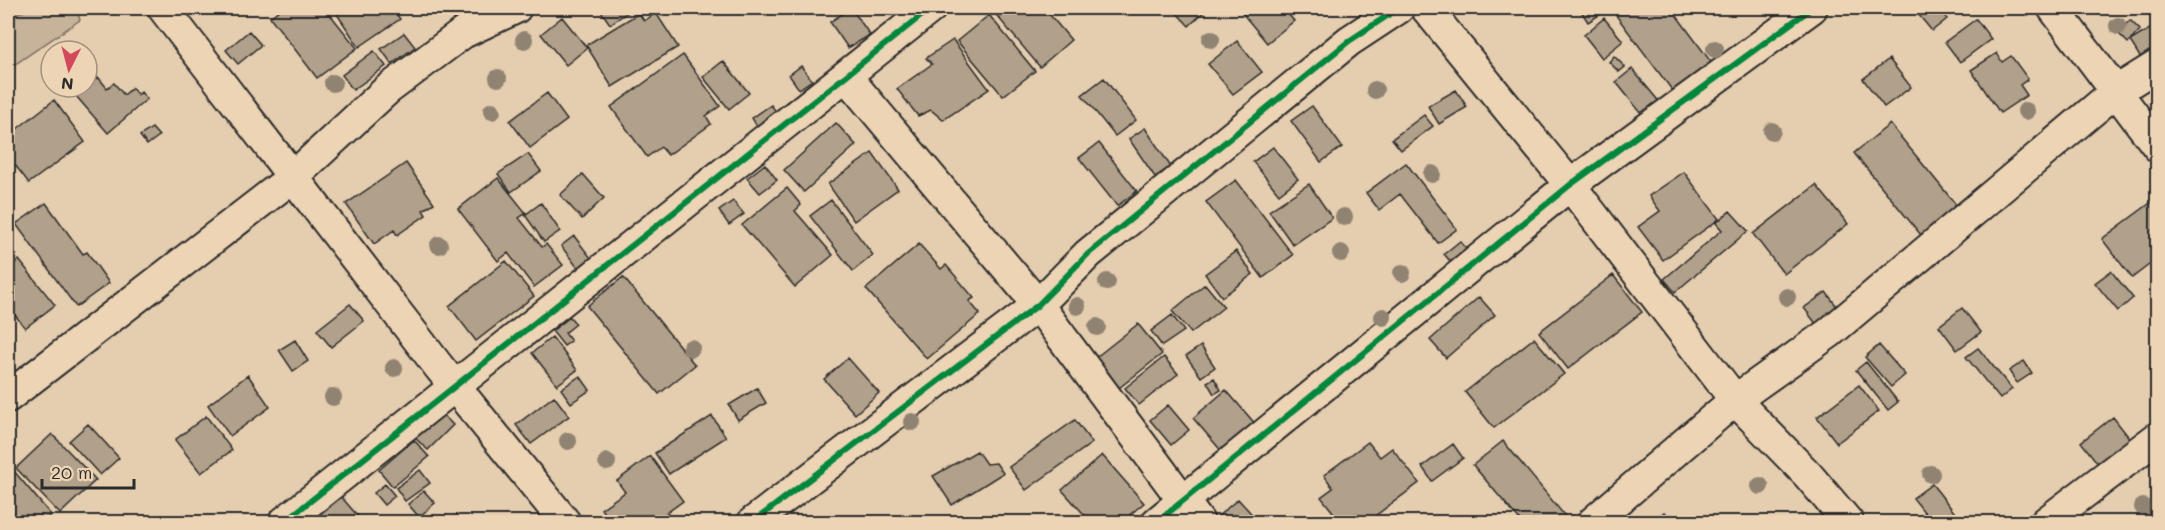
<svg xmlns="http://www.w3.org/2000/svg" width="2165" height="530" font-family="Mali,sans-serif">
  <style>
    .green { fill: #c7b29a; stroke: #796e62; stroke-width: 1.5 }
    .building { fill: #b1a08a; stroke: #2b2b2b; stroke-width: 1.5 }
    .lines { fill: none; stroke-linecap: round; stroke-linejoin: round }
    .minor-casing { stroke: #2b2b2b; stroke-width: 34 }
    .minor { stroke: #edd4b5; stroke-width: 30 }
    .cycleway-casing { stroke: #edd4b5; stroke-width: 10 }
    .cycleway { stroke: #00873e; stroke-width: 6 }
    .tree { fill: #908372 }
  </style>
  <rect width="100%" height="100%" fill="#e5cdaf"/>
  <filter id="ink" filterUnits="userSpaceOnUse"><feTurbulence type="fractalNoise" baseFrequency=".0167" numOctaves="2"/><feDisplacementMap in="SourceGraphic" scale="12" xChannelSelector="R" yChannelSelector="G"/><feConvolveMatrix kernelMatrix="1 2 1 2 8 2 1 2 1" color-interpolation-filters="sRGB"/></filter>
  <g filter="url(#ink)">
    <path class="green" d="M34,8H76L80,20L8,69V16Z"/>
    <path class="building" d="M282,8H325L357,48L317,78L270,17Z
      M333,8H392L400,19L359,47Z
      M599,8H634L610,24Z
      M851,8L870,35L848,48L830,22Z
      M995,8H1044L1071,40L1040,67L992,10Z
      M1172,8H1208L1189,26Z
      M1238,8H1283L1294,21L1267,43Z
      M1586,8H1597L1601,14L1588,22L1581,11Z
      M1624,8H1671L1717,70L1678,98L1615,14Z
      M1913,8H1937L1947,19L1932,31Z
      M639,13L644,21L656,13L678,47L612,87L586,45Z
      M989,15L1035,71L1003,96L957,41Z
      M562,17L587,48L566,65L541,34Z
      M1604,18L1623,41L1602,58L1584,35Z
      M1976,19L1991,39L1960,62L1945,42Z
      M2130,20L2140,30L2128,43L2118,33Z
      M2158,24V46L2140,57L2130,41Z
      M249,31L261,45L238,64L226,50Z
      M404,33L415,47L392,64L381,49Z
      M953,40L989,89L943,120L931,110L918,116L897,89L932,64L926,58Z
      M1237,41L1262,72L1233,94L1208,64Z
      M374,51L386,66L353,90L342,75Z
      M1997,53L2002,62L2011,56L2028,79L2020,85L2027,95L2000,113L1971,70Z
      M683,55L720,106L706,116L711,124L668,155L661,147L647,157L611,107Z
      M1614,56L1625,67L1619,72L1609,62Z
      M1889,59L1911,87L1884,107L1863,79Z
      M723,61L749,93L729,109L703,77Z
      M801,66L812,80L799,89L789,75Z
      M1632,69L1666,110L1649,123L1616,82Z
      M98,77L107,88L114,83L124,95L132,88L138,95L141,92L147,99L108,133L76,96Z
      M1104,78L1136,120L1115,136L1082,95Z
      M1456,90L1467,107L1439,124L1428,106Z
      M547,93L567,120L530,148L510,121Z
      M54,100L85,142L29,183L8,156V136Z
      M771,105L778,114L758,128L752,118Z
      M1312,106L1342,147L1321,162L1291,121Z
      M1424,115L1433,126L1401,150L1392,139Z
      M836,123L856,145L804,192L784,170Z
      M1890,124L1957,206L1921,235L1854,153Z
      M152,128L159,136L147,145L140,136Z
      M1145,128L1171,167L1155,177L1129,139Z
      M1099,143L1137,191L1117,206L1079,158Z
      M1273,147L1298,179L1279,194L1253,162Z
      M872,153L898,189L854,221L828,184Z
      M528,154L541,171L511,192L498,174Z
      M406,163L434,203L423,210L426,215L397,235L394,230L374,244L346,204Z
      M1406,163L1457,229L1438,243L1400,194L1379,210L1366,193Z
      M765,164L777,180L760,193L747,178Z
      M1684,172L1719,219L1663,260L1638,227L1660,211L1649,196Z
      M583,174L604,198L582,219L560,195Z
      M498,178L526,213L519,218L542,247L546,244L563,265L534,287L508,253L498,261L458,209Z
      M1236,180L1293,255L1263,278L1206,202Z
      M1309,184L1332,218L1293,245L1269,211Z
      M1816,185L1848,224L1784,274L1753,234Z
      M787,188L801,205L795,211L833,255L795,287L742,225Z
      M831,200L873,255L853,271L810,216Z
      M733,201L744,214L729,225L719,211Z
      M2153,201L2158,207V258L2132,278L2102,239Z
      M46,203L83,254L87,252L109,283L76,307L16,224Z
      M541,203L560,231L544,242L525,215Z
      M1730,211L1748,231L1675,292L1664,279L1722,230L1716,223Z
      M574,236L591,258L578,268L561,246Z
      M1460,241L1473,256L1458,270L1444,254Z
      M919,244L941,269L946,265L974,298L969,301L980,314L927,359L866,289Z
      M1236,251L1253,274L1222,297L1205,274Z
      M19,260L55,305L25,328L8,306V268Z
      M506,261L534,296L476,341L449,306Z
      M2111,271L2133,298L2118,311L2095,283Z
      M1613,275L1642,312L1568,369L1539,332Z
      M623,277L695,365L659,394L587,306Z
      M1205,284L1224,307L1191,333L1172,311Z
      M1826,292L1839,309L1817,325L1804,308Z
      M1479,297L1495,315L1446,358L1430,340Z
      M350,304L364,321L331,347L317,330Z
      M1962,308L1981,332L1957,350L1939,326Z
      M1172,315L1184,331L1162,346L1151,331Z
      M570,317L576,324L565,333L571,341L564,346L552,331Z
      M1138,324L1162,354L1119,388L1095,358Z
      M552,337L577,370L557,385L532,353Z
      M1534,338L1564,374L1494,428L1465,392Z
      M295,340L308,361L293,371L279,350Z
      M1879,345L1905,375L1891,387L1865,357Z
      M1201,346L1215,367L1201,377L1186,356Z
      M1978,348L2012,389L2000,399L1966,357Z
      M1164,357L1178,374L1139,405L1125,388Z
      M848,358L879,393L855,414L824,379Z
      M2024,361L2032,373L2017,383L2009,371Z
      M1866,362L1898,402L1888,410L1856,370Z
      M248,375L270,407L230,436L208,405Z
      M580,376L590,390L571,403L561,389Z
      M1214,378L1221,390L1214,394L1207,382Z
      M1859,385L1879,411L1837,443L1817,417Z
      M757,388L766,403L738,420L729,405Z
      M1226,390L1257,426L1224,454L1193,418Z
      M554,396L569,416L531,444L516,425Z
      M1168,405L1189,430L1171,445L1150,420Z
      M439,411L453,425L428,450L413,436Z
      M206,416L232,450L201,473L175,440Z
      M712,416L726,437L669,474L655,453Z
      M2113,417L2131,440L2099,465L2081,442Z
      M1075,420L1092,443L1026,490L1009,467Z
      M88,424L119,458L100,475L69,441Z
      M52,434L96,480L60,514L16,468Z
      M414,440L429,457L393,487L379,470Z
      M1503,441L1565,516L1557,522H1521L1473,465Z
      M1368,442L1380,457L1392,448L1419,483L1367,522H1363L1357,514L1341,522L1321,497L1333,488L1324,475Z
      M1453,444L1463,458L1432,481L1422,467Z
      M977,451L986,464L996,463L1003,473L952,505L933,476Z
      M1102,455L1144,503L1121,522H1091L1062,490Z
      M650,456L683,501L654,522H611L601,509L625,492L617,481Z
      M8,464L51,515L42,522H22L8,506Z
      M420,470L430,483L405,501L396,488Z
      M385,484L395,496L384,505L374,493Z
      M1932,484L1962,522H1932L1913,498Z
      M424,491L435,503L419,517L408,504Z
      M337,492L363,522H302Z
      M1238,499L1259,522H1221L1217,517Z
      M1664,512L1673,522H1652Z"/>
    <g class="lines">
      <g class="minor-casing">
        <path id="minor" d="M163,8L439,367L565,522
          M1426,8L1570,185L1735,400L1808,475L1848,522
          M2053,8L2158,147
          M846,76L1038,305L1199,522
          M8,397L293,177L387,90L463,33L516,8
          M284,522L931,8
          M753,522L1038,305L1088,254L1349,41L1399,8
          M1157,522L1570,185L1812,8
          M1593,522L1735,400L1829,333L2115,92L2158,65
          M2046,522L2158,437"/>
      </g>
      <use href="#minor" class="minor"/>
      <g class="cycleway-casing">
        <path id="cycleway" d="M284,522L931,8
          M753,522L1038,305L1088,254L1349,41L1399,8
          M1157,522L1570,185L1812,8"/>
      </g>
      <use href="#cycleway" class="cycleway"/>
    </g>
    <g class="tree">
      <circle cx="2118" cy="26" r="9"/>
      <circle cx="1211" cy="39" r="9"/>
      <circle cx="524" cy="40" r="9"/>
      <circle cx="1715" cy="49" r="9"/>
      <circle cx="498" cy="78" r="9"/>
      <circle cx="333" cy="83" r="9"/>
      <circle cx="1375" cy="90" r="9"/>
      <circle cx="492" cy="111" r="9"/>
      <circle cx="2026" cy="111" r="9"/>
      <circle cx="1772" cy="131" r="9"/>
      <circle cx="1432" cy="174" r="9"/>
      <circle cx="1344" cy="217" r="9"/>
      <circle cx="439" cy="245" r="9"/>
      <circle cx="1341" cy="253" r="9"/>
      <circle cx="1402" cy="273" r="9"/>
      <circle cx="1107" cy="282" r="9"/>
      <circle cx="1787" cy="297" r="9"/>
      <circle cx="1077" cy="306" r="9"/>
      <circle cx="1383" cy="317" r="9"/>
      <circle cx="1097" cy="327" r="9"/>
      <circle cx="691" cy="348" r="9"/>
      <circle cx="394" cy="368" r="9"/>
      <circle cx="333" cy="397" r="9"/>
      <circle cx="912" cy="422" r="9"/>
      <circle cx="568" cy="441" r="9"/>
      <circle cx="607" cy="462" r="9"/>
      <circle cx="1931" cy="474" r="9"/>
      <circle cx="1760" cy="486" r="9"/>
      <circle cx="2143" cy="507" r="9"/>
    </g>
  </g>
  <rect width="2165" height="530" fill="none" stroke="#edd4b5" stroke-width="30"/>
  <rect x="15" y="15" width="2135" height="500" fill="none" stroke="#2b2b2b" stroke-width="2" filter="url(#ink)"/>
  <g transform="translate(69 69) rotate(186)"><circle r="28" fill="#edd4b5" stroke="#9f907e" stroke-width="1.5"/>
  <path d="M0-4.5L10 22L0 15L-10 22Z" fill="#d1495b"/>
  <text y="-9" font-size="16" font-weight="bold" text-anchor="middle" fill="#2b2b2b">N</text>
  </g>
  <path d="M42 479v9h92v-9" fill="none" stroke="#2b2b2b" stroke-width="3"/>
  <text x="51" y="479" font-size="18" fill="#2b2b2b" stroke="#edd4b5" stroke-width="4.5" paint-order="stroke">20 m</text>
</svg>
